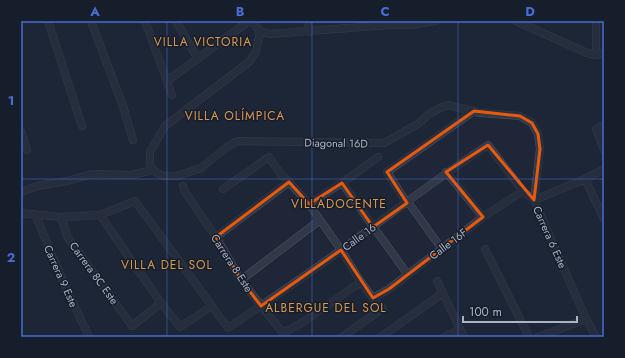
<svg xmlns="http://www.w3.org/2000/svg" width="625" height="358" font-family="Jost,sans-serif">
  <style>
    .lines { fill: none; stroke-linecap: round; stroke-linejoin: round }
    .street-casing { stroke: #4c5363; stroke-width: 8 }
    .street { stroke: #313847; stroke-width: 7 }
    .marked { fill: none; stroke: #e8590c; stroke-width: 3; stroke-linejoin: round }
    .grid { fill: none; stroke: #486cd2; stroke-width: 1; stroke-opacity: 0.55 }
    .labels { text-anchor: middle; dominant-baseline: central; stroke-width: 3; stroke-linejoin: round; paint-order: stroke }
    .street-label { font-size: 11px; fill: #abb3c5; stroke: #171e2b }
    .neighbourhood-label { font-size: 12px; letter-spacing: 1px; fill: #d99852; stroke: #171e2b }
    .neatline { fill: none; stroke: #486cd2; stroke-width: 1.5 }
    .grid-label { font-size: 13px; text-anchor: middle; font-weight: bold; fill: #486cd2 }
  </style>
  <rect width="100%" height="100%" fill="#1e2637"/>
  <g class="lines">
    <g class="street-casing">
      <path id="street" d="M48,21L82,126
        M91,21L123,106L133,140
        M145,21L172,95
        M176,21L198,59
        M251,21L260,31L269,34L389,25H412L435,21
        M307,21L310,32
        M516,21L587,53L596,55L604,53
        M260,31L256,52L249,62L165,126L150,152V164L153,170L163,176H177L201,168L227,147L238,141L384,143L418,124L429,114L440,108L448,105L480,113L520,116L532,123L538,134L540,149L534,200L586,319L596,337
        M596,55V21
        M167,81L249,21
        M604,125L596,129L604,150
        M21,131L27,150
        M446,172L483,217
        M585,179L604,219
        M342,183L408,275
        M183,186L185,192L216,237L241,280L286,337
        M223,189L269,157L282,176L289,182L309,204L341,250L361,282L373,298L383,308L342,337
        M21,192L37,186L67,181L92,174L131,175L153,170
        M534,200L585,179L604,169
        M408,202L442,249
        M407,203L387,172L474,111
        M309,204L342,183L378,157
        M21,213L61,217L100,215L135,201L228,328C266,302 304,277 341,250C390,215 437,178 488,145L523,191L534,200
        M35,214L62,279L89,337
        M100,215L161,303L180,327L212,306
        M61,217L68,238L132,326L161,303
        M216,237L289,182
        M485,249L529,337
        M241,280L320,220
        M437,281L464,337
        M373,298L389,289L483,217L523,191
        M283,333L300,324L361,282
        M381,337L443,293
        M444,337L460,329
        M538,337L586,319"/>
    </g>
    <use href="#street" class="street"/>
  </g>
  <path d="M0 0H625V358H0ZM474,111L520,116L532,123L538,134L540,149L534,200L488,145L446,172L483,217L389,289L373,298L341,250L261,306L241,280L216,237L289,182L309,204L342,183L373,227L407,203L387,172Z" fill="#1e2637" fill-opacity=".55" fill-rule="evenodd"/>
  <path class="marked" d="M474,111L520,116L532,123L538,134L540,149L534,200L488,145L446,172L483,217L389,289L373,298L341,250L261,306L241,280L216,237L289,182L309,204L342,183L373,227L407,203L387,172Z"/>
  <path class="grid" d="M167,21V337M312,21V337M458,21V337M21,179H604"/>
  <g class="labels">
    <g class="street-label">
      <text transform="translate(336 143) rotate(1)">Diagonal 16D</text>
      <text transform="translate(359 237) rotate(-36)">Calle 16</text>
      <text transform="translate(550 237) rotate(66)">Carrera 6 Este</text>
      <text transform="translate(448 244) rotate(-37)">Calle 16F</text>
      <text transform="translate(232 263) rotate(57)">Carrera 8 Este</text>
      <text transform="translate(94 273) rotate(54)">Carrera 8C Este</text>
      <text transform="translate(61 276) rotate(66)">Carrera 9 Este</text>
    </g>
    <g class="neighbourhood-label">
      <text x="203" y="42">VILLA VICTORIA</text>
      <text x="235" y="116">VILLA OLÍMPICA</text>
      <text x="339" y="204">VILLADOCENTE</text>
      <text x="167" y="265">VILLA DEL SOL</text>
      <text x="326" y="308">ALBERGUE DEL SOL</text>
    </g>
  </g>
  <rect width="625" height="358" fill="none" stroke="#171e2b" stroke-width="44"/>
  <path d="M463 316v6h114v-6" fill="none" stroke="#abb3c5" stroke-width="2"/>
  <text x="469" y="316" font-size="12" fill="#abb3c5" stroke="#171e2b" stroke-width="3" paint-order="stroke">100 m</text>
  <rect x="22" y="22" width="581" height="314" class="neatline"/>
  <g class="grid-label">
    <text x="95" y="16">A</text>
    <text x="240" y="16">B</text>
    <text x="385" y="16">C</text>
    <text x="530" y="16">D</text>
    <text x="11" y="105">1</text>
    <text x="11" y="262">2</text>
  </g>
</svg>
